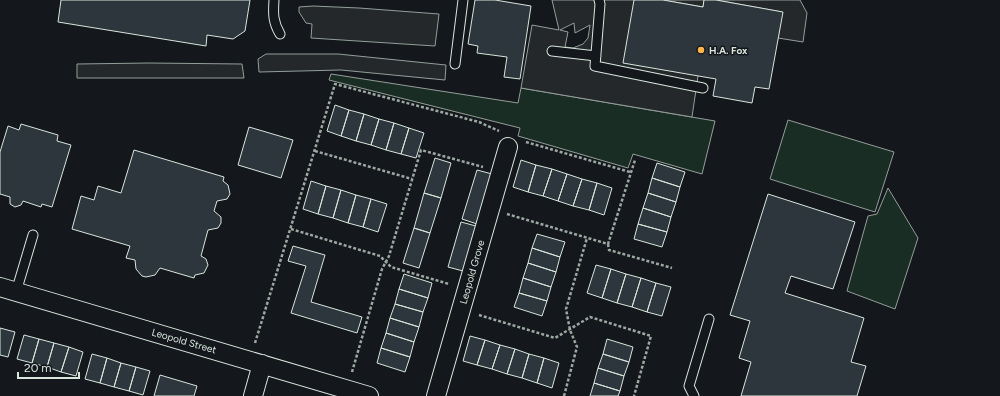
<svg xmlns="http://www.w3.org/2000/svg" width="1000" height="396" font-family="Figtree,sans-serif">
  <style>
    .green { fill: #1a2d24; stroke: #939e99 }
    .parking { fill: #24282b; stroke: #939e99; fill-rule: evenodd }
    .building { fill: #2c363c; stroke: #d8e6dc }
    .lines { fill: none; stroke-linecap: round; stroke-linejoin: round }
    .lane-casing { stroke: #d8e6dc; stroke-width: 11 }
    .street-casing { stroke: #d8e6dc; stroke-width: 20 }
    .path { stroke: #9da8a2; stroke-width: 2.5; stroke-dasharray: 3 2; stroke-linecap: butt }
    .lane { stroke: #14181c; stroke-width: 9 }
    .street { stroke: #14181c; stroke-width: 18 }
    .poi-dot { fill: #ffb74d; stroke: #14181c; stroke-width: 1.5 }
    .labels { text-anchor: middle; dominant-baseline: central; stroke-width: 3; stroke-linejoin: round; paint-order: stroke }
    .poi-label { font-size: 10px; font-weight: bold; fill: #d8e6dc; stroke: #14181c; text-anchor: start }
    .street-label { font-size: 10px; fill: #d8e6dc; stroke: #14181c }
  </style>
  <rect width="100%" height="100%" fill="#14181c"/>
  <path class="green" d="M331,74L518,103L521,88L715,121L702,174L633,154L628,168L518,136L520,128L329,80Z
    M788,120L894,152L875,212L770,179Z
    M888,188L918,238L895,309L847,291L868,216L877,214Z"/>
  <path class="parking" d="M552,0H634L698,76L692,117L521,88L532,25L559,30ZM574,23L575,33L590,25L588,38L583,44L573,48L565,47L568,32L560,30Z
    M663,0H704L703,7Z
    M716,0H800L807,13L803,42L778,38L782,12Z
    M313,6L359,8L439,14L435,46L311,38L312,24L306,23L299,12V7Z
    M266,54H338L446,65L445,80L341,70L259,72L258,59Z
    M149,63L242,64L244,78H77V64Z"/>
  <path class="building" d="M61,0H250L245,31L233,39L207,35L206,46L58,22Z
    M475,0H495L531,6L520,79L504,77L507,57L477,53L478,46L468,44Z
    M634,0H663L703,7L704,0H716L783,12L769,89L755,87L752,103L713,96L716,79L623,63Z
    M335,105L349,110L341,136L327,131Z
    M349,110L364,114L356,141L341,136Z
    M364,114L379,119L371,145L356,141Z
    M379,119L394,123L386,150L371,145Z
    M394,123L409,128L401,154L386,150Z
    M21,124L58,135L57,141L71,145L52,207L42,204L41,207L23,201L21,205L15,207L10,204V197L0,194V152L8,126L19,130Z
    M249,127L293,140L281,178L238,165Z
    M409,128L424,133L416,158L401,154Z
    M134,150L224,177L223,181L228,185L230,194L227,199L217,201L214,211L221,217V223L218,228L208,230L201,256L206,259L208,265L204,273L195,275L194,278L160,268L155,275L146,277L142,276L136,269L135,260L126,258L130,246L72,229L81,196L94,200L98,186L121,193Z
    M435,158L451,163L441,198L424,193Z
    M521,160L536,165L528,192L513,187Z
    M657,163L685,172L680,187L652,178Z
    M536,165L552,169L543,196L528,192Z
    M552,169L567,174L558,201L543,196Z
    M477,170L492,174L477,224L462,219Z
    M567,174L582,179L573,206L558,201Z
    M652,178L680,187L676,202L648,193Z
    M582,179L597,183L589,210L573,206Z
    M311,181L326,186L318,214L303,209Z
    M597,183L612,188L604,215L589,210Z
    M326,186L341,190L333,218L318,214Z
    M341,190L356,195L348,223L333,218Z
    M424,193L441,198L430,233L414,228Z
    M648,193L676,202L671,217L643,208Z
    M768,194L855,222L833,289L791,276L785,293L864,318L851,362L866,366L857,396H741L751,362L739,358L750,321L730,315Z
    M356,195L371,199L363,227L348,223Z
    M371,199L387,204L378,232L363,227Z
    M643,208L671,217L667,232L638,224Z
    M461,222L476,226L463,271L448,267Z
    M638,224L667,232L662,247L634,239Z
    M414,228L430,233L419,268L403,263Z
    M537,234L565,242L560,257L532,248Z
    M293,246L325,255L311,302L362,317L357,333L291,313L306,266L288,261Z
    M532,248L560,257L556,272L528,263Z
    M528,263L556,272L551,287L523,278Z
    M596,265L611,269L602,298L587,293Z
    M611,269L626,274L617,303L602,298Z
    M404,274L432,283L428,298L399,289Z
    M626,274L641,278L632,307L617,303Z
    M523,278L551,287L547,301L519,293Z
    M641,278L656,283L647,312L632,307Z
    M656,283L671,287L662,316L647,312Z
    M399,289L428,298L423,312L395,304Z
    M519,293L547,301L542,316L514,307Z
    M395,304L423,312L419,327L390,318Z
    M390,318L419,327L414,342L386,333Z
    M0,328L15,332L8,357L0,355Z
    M386,333L414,342L410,357L381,348Z
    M24,335L39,339L32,363L17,359Z
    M470,336L485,340L477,365L463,361Z
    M39,339L54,343L47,367L32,363Z
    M607,339L633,347L629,362L603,354Z
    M485,340L500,345L492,369L477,365Z
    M54,343L69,347L61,372L47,367Z
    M500,345L515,349L507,374L492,369Z
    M69,347L83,352L76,376L61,372Z
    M381,348L410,357L405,372L377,363Z
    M515,349L529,354L522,378L507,374Z
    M92,354L107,358L100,383L85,379Z
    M529,354L544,358L537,383L522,378Z
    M603,354L629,362L624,376L598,368Z
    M107,358L121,363L114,387L100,383Z
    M544,358L559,363L552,388L537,383Z
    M121,363L136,367L129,391L114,387Z
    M136,367L150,371L143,395L129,391Z
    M598,368L624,376L620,391L594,383Z
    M160,375L197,386L194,396H154Z
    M594,383L620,391L618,396H590Z"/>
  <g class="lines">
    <g class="lane-casing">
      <path id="lane" d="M274,0C273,14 273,22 280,34
        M599,0L600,4L595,66L703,88
        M552,51L596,56
        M455,64L463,0
        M16,292L33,235
        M694,396L689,386L709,319"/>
    </g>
    <g class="street-casing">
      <path id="street" d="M0,287L369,396
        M253,396L262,364
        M436,396L508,147"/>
    </g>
    <path class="path" d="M526,142L630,172
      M315,151L412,179
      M507,214L608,244L635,160
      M291,229L380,256L391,267L449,284
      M608,244L609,250L672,268
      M479,315L555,338L590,317L651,336L634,396
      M255,343L335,84L479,122L499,131
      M352,372L382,269L389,256L421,150L483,167
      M564,396L577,347L570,330L566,309L587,238"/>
    <use href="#lane" class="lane"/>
    <use href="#street" class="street"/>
  </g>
  <circle class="poi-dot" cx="701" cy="50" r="4"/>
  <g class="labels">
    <g class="poi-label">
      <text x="709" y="50">H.A. Fox</text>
    </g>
    <g class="street-label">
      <text transform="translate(472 272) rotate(-74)">Leopold Grove</text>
      <text transform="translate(184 341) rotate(16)">Leopold Street</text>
    </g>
  </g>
  <path d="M18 372v6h61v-6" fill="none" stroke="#d8e6dc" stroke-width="2"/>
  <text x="24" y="372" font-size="12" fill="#d8e6dc" stroke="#14181c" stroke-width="3" paint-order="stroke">20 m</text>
</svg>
